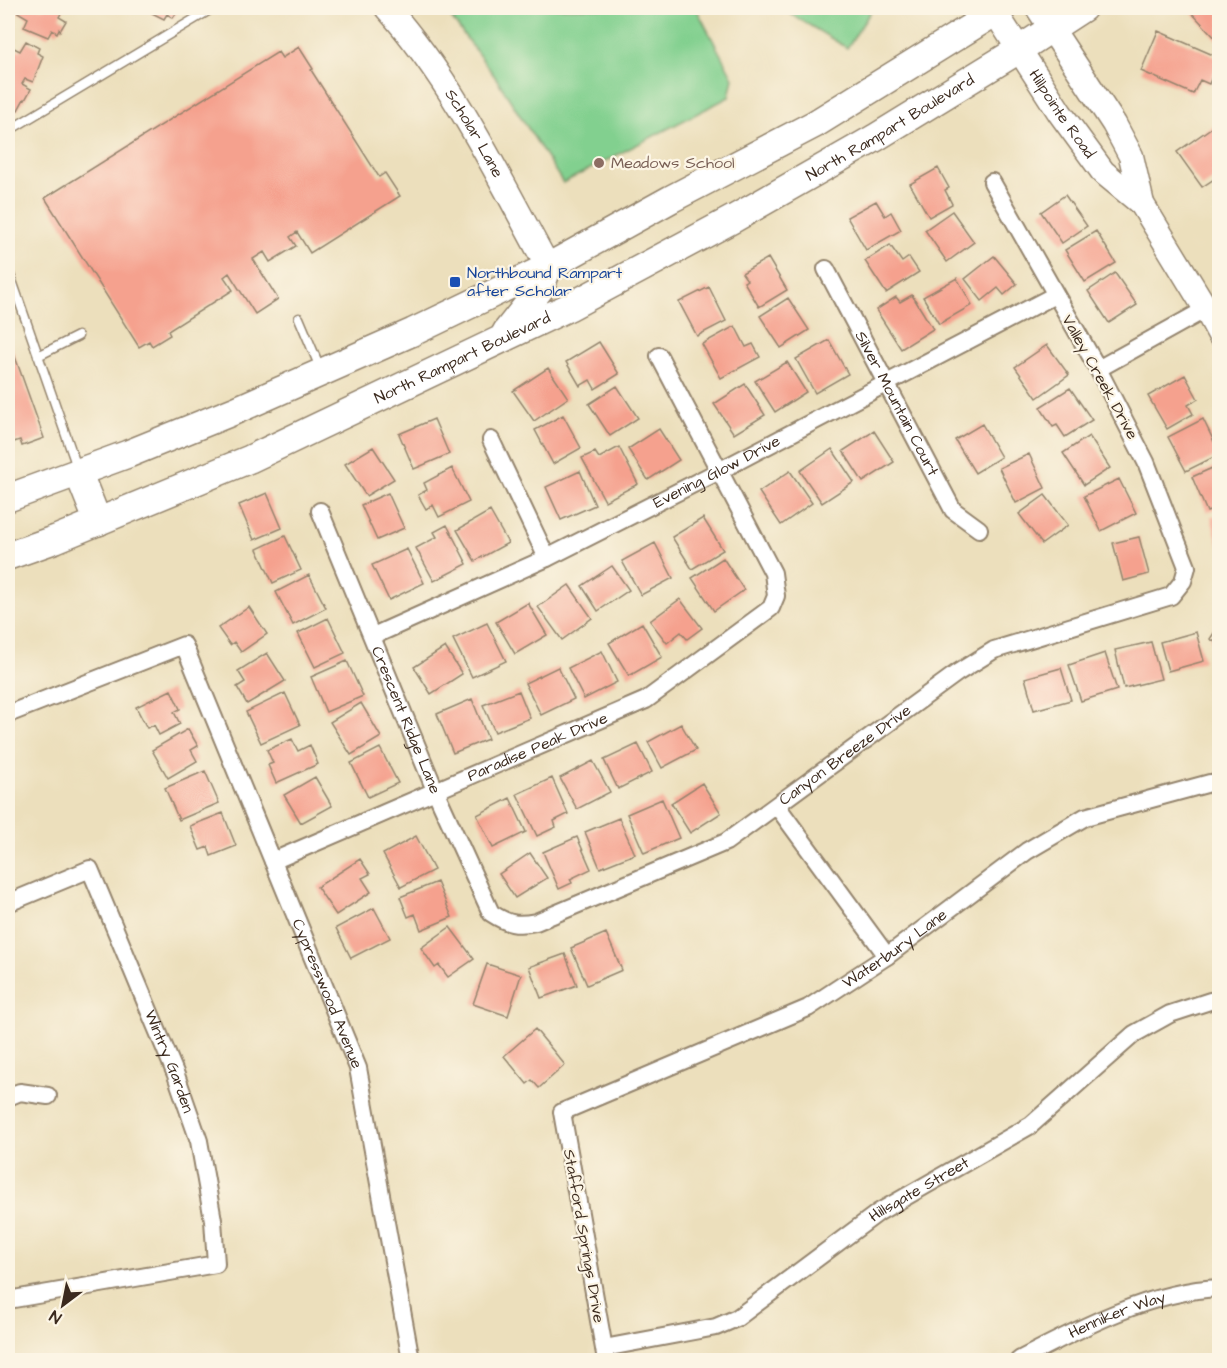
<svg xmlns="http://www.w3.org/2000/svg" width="1227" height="1368" font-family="'Architects Daughter',sans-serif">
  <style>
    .grass { fill: #82d08f; stroke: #5e7d56; stroke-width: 1.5 }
    .building { fill: #f5a18e }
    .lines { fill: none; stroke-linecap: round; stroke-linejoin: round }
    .lane-casing { stroke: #94846d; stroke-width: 11 }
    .street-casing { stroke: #94846d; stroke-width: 20 }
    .secondary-casing { stroke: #94846d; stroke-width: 27 }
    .primary-casing { stroke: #94846d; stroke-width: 30 }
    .lane { stroke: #fff; stroke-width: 8 }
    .street { stroke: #fff; stroke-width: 16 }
    .secondary { stroke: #fff; stroke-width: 24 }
    .primary { stroke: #fff; stroke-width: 27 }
    .education-dot { fill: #8d6e63; stroke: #fcf5e5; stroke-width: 2 }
    .transit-dot { fill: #1a4fb4; stroke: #fcf5e5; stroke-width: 2 }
    .labels { text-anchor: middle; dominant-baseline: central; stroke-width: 4.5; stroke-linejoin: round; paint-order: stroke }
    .street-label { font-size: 16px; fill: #3b2a1e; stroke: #fcf5e5 }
    .education-label { font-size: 16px; fill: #785e54; stroke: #fcf5e5; text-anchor: start }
    .transit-label { font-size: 16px; fill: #164399; stroke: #fcf5e5; text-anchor: start }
  </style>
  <rect width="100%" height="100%" fill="#fcf5e5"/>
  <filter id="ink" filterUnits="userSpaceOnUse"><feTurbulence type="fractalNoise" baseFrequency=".0167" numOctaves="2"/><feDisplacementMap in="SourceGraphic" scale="12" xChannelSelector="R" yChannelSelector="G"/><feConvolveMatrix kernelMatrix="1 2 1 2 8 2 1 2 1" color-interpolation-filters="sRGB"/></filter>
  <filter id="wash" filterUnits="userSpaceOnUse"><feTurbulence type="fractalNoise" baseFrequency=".008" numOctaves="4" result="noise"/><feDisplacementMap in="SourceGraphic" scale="24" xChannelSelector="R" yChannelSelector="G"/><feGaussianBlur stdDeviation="1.35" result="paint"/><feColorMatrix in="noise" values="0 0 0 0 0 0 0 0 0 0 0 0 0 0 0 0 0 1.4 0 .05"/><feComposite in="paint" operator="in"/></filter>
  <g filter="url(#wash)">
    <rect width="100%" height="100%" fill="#ecdfbc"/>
    <path class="grass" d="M444,8H696L733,78L729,97L563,183L496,78Z
      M781,8H873L847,48Z"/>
    <g id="blocks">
      <path class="building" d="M8,8H64L59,17L66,21L60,31L59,29L57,33L52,30L48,37L24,27L28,18L11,8L9,11Z
        M153,8H180L173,18L167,14L164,19L150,12Z
        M1192,8H1220V43L1189,10Z
        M1158,31L1220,58L1209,84L1200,80L1193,94L1141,71Z
        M26,41L39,48L37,53L43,56L33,82L25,79L22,84L31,89L25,100L24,99L18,110H10L8,115V45L20,51Z
        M299,47L313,69L311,70L379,177L385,173L400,196L310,253L297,232L290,237L296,246L270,262L264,252L253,259L278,299L255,314L229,273L224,277L233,290L168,331L170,335L152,346L149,341L139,347L45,198L278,52L282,58Z
        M1218,123L1220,126V175L1202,187L1177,152Z
        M938,168L949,188L945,190L952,204L929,217L910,184Z
        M1065,195L1087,226L1062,243L1041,212Z
        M876,201L885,216L891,212L901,230L866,250L847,217Z
        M952,211L974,242L947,262L925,230Z
        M1096,231L1116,263L1085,282L1065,250Z
        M890,245L902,262L909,257L919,272L886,293L865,261Z
        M994,256L1017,284L1004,295L998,288L982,301L965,279Z
        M768,258L787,290L759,307L744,282L747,280L742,273Z
        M1115,273L1137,305L1109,323L1088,291Z
        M957,278L972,305L939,324L923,297Z
        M709,287L726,321L697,336L679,302Z
        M912,295L933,329L901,349L876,310L896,297L900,302Z
        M788,298L809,330L781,348L760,316Z
        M735,326L746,347L753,344L760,357L721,378L702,344Z
        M8,337L44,438L22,446L20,440L8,444Z
        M829,340L848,374L815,393L796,359Z
        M599,342L619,374L595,389L590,380L580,386L566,362Z
        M1047,345L1069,375L1037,398L1015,367Z
        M787,362L806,392L775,412L755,381Z
        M548,368L568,398L534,421L513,391Z
        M1185,375L1198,399L1188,405L1193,414L1167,429L1148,396Z
        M745,384L765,415L734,434L714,404Z
        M617,386L638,418L610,436L589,404Z
        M1070,388L1092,420L1065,437L1057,425L1053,427L1040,407Z
        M563,415L581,448L553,464L535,430Z
        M434,419L449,454L414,469L399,434Z
        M1203,419L1220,454L1186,471L1168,437Z
        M982,424L1001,457L975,473L955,440Z
        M659,429L679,460L648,480L628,449Z
        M874,431L894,462L863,482L843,451Z
        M1089,436L1110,468L1084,485L1063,453Z
        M373,447L394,479L366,496L345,464Z
        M619,447L638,484L605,501L582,458L595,452L599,458Z
        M832,449L854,482L822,503L800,471Z
        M1029,454L1045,488L1016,503L999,468Z
        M1219,465L1220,507L1207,512L1192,477Z
        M452,468L469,502L439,517L433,505L426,509L418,495L427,490L424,483Z
        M580,471L595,505L561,520L546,487Z
        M790,471L812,503L781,525L759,492Z
        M1119,479L1136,513L1101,531L1084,496Z
        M267,493L282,528L254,540L239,505Z
        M388,493L404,528L377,540L361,505Z
        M1045,495L1068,525L1042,544L1019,514Z
        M490,511L508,543L475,561L457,530Z
        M1220,515V546H1219L1211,517Z
        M703,518L723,550L692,569L672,537Z
        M447,525L467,564L434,581L416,548L437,537L434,532Z
        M285,536L301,570L273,583L257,549Z
        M1139,537L1149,574L1123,581L1113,543Z
        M655,543L673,578L641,595L622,561Z
        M407,549L424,583L389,600L372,565Z
        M723,558L744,590L714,611L692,578Z
        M612,566L629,590L598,611L582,586Z
        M309,575L326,608L293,625L276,592Z
        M569,585L592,618L562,640L538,607Z
        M680,599L702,628L687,639L681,632L667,643L650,621Z
        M528,603L547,635L515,654L496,622Z
        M249,607L267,634L241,652L234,642L230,645L218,628Z
        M328,618L345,653L315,667L298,633Z
        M487,623L506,661L472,677L453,639Z
        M642,623L662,657L629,676L609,643Z
        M1220,624V645L1210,639Z
        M1196,632L1204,661L1168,671L1160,642Z
        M1151,642L1161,679L1124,688L1115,650Z
        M445,647L462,674L431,694L414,667Z
        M602,651L617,682L584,699L568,668Z
        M267,653L285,681L247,704L237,687L245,682L238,671Z
        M1105,653L1117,690L1081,701L1069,665Z
        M347,661L363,696L326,712L311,677Z
        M558,667L574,699L541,715L525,683Z
        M1061,668L1071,700L1034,710L1025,678Z
        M171,690L180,709L174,712L180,724L159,735L154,725L147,728L136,707Z
        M519,691L530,718L495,732L483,705Z
        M285,693L300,725L261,743L246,712Z
        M472,699L488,739L453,753L437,714Z
        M361,703L381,737L351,755L330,722Z
        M681,724L696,750L662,768L648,742Z
        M188,729L198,746L191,750L197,761L168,778L152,750Z
        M292,739L298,751L310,745L318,764L276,783L268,765L273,763L267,750Z
        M638,744L652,772L618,789L604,760Z
        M380,748L398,783L368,797L351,763Z
        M593,761L610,792L577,809L560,778Z
        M205,771L219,803L179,820L165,788Z
        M315,777L332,806L301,823L284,795Z
        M552,778L568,814L554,821L556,827L537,836L517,794Z
        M702,783L721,813L690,833L671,803Z
        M510,798L526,832L493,848L477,815Z
        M662,799L679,838L644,853L627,814Z
        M223,813L236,846L211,856L208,847L200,850L190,826Z
        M619,818L635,854L600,868L585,832Z
        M416,836L434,870L401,887L383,854Z
        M577,837L591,869L570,879L572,883L559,889L543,852Z
        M530,853L547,878L515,898L499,874Z
        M360,859L370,874L362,878L371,892L336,915L317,887Z
        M437,882L452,917L421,930L415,914L408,917L400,897Z
        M374,908L390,938L351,958L336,928Z
        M450,927L474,959L448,977L439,965L435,968L421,948Z
        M606,933L622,970L587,985L571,948Z
        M565,954L577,985L541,998L529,967Z
        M487,964L521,975L508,1016L473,1004Z
        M535,1029L565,1065L539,1088L532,1080L527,1084L504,1056Z"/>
    </g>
  </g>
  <g filter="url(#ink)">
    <use href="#blocks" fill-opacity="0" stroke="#94846d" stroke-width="1.5"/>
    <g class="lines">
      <g class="lane-casing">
        <path id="lane" d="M8,131L213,8
          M8,269L78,470
          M299,318L321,370
          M38,356L78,336"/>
      </g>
      <g class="street-casing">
        <g id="street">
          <path id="s1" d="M826,269L953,510L979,529"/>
          <path d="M1098,369L1206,309"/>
          <path d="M491,440L547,558"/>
          <path id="s2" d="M320,511L435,790L491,913C508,924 516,926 536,922L726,842L957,673L994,650L1171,596L1183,581L1187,567L1146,462L1098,369L992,182"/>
          <path id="s3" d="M373,636L547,558L719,471L1055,295"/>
          <path id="s4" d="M8,714L184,645L358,1068L411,1360"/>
          <path d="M777,806L887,956"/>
          <path id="s5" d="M273,861L646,700L771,608L776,596L773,573L659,356"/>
          <path id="s6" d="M8,903L90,869L176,1075L199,1141L213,1220L216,1264L8,1300"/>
          <path d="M8,1097L20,1092L48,1096"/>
          <path id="s7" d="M604,1348L716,1327L737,1318L879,1212L1031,1125L1134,1034L1170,1014L1210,1001L1220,1000"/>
          <path id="s8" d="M606,1360L562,1112L808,1008L887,956L1027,851L1085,817L1210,783L1220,784"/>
          <path id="s9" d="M1019,1360C1078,1329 1152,1290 1220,1288"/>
        </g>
      </g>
      <g class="secondary-casing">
        <g id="secondary">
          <path id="s10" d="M387,8C455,84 499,178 548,267"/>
          <path d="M1038,8L1114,124L1131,156L1142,204L1206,309L1220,335"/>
          <path id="s11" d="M995,12L1060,113L1103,172L1142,204"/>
        </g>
      </g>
      <g class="primary-casing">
        <g id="primary">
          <path d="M506,332L540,289L548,267"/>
          <path d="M78,472L98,522"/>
          <path d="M8,498L128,454L234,411L413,332L548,267L671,199L815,124L1002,8"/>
          <path id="s12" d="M8,556L56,539L250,459L569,307L735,218L875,138L1020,49L1083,8"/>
        </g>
      </g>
      <use href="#lane" class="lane"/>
      <use href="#street" class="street"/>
      <use href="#secondary" class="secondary"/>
      <use href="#primary" class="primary"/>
    </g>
  </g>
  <circle class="education-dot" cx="599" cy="163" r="6"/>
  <rect class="transit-dot" x="449" y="276" width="12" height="12" rx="3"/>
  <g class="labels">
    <g class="street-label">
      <text stroke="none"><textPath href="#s11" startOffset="122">Hillpointe Road</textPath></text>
      <text stroke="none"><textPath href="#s12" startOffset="982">North Rampart Boulevard</textPath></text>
      <text stroke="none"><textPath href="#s10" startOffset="153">Scholar Lane</textPath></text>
      <text stroke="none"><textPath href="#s12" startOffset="496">North Rampart Boulevard</textPath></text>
      <text transform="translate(1100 377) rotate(61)">Valley Creek Drive</text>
      <text stroke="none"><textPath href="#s1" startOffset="152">Silver Mountain Court</textPath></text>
      <text stroke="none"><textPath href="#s3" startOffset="381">Evening Glow Drive</textPath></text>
      <text stroke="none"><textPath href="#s2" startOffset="226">Crescent Ridge Lane</textPath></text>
      <text stroke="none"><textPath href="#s5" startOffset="288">Paradise Peak Drive</textPath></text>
      <text stroke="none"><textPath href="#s2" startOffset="838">Canyon Breeze Drive</textPath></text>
      <text stroke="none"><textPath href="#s8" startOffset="624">Waterbury Lane</textPath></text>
      <text stroke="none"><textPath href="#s4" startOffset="566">Cypresswood Avenue</textPath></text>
      <text stroke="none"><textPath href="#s6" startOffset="297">Wintry Garden</textPath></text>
      <text stroke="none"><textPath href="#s7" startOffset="360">Hillsgate Street</textPath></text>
      <text transform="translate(584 1236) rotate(80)">Stafford Springs Drive</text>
      <text stroke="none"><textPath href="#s9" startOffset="108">Henniker Way</textPath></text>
    </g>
    <g class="education-label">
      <text x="611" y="163">Meadows School</text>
    </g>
    <g class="transit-label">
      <text x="467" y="273">Northbound Rampart<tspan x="467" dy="18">after Scholar</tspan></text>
    </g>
  </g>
  <rect width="1227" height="1368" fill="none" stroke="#fcf5e5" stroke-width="30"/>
  <g transform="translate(63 1305) rotate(212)" stroke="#fcf5e5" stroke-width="4.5" paint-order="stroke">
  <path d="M0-4.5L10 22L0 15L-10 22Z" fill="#3b2a1e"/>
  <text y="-9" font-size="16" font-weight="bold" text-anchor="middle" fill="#3b2a1e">N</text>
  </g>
</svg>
